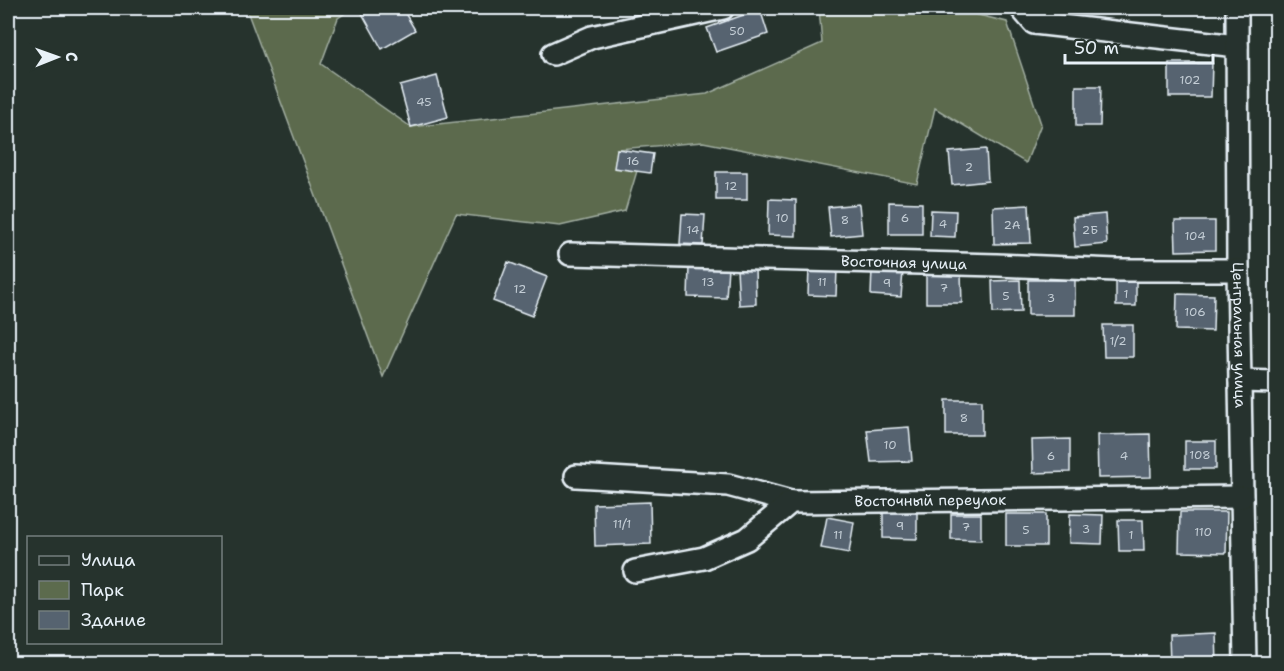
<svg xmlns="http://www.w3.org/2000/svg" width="1284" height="671" font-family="'Shantell Sans',sans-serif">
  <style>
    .green { fill: #5c6b4d; stroke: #a2aea2; stroke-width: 1.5 }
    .building { fill: #566370; stroke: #e8f1f8; stroke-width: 1.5 }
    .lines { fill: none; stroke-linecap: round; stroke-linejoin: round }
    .minor-casing { stroke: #e8f1f8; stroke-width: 26 }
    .minor { stroke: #26332d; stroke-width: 21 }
    .labels { text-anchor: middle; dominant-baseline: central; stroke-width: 4.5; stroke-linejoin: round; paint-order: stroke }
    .number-label { font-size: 12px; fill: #c4ced6 }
    .street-label { font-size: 15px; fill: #e8f1f8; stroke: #26332d }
  </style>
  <rect width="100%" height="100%" fill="#26332d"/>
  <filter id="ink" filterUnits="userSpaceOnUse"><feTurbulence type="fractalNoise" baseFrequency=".0167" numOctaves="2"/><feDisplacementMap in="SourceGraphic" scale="12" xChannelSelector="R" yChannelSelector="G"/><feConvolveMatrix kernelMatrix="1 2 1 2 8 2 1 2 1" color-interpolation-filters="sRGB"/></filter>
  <g filter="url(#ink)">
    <path class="green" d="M246,8H353L338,18L321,64L411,127L707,94L822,43L819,8H950L1007,22L1041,124L1026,163L935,108L917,184L703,142L617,149L637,171L625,211L560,226L456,214L383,377Z"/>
    <path class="building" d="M359,8H402L415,30L382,49Z
      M760,9L768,34L716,52L707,28Z
      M1169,63H1212L1211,97H1169Z
      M437,76L448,117L411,127L400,86Z
      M1076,86H1101L1100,126H1076Z
      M617,149L653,154L650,173L614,168Z
      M986,149L988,181L952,185L949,152Z
      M716,172H747V200H716Z
      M769,199L796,200V236L768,235Z
      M889,202L922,203V234H889Z
      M859,204L862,234L831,237L828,207Z
      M1029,205L1031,243L994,244L993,207Z
      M931,210L956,211L955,237L930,236Z
      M682,214L705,215L703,245L680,244Z
      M1105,214L1107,244L1075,247L1073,217Z
      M1175,221H1215V250L1176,251Z
      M508,262L547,277L532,316L493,301Z
      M689,266L728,267L726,298L688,297Z
      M755,268L756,304L739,305L737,269Z
      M809,268L837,269L836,296L808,295Z
      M872,269L903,271L901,297L871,295Z
      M961,273L962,303H926V274Z
      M1020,280L1021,312L993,313L992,281Z
      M1028,280H1075V315H1028Z
      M1116,282H1136V306H1116Z
      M1177,294L1214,295L1213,331L1176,330Z
      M1103,325H1133V357H1104Z
      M946,400H982V435H946Z
      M1274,408H1276V570Z
      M909,427L912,461L871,462L867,430Z
      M1150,434L1151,477L1098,478L1097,435Z
      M1070,439V472L1033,473L1032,440Z
      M1185,441H1216V469H1185Z
      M650,502L651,544L595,546L594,504Z
      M883,512L917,513V539L883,538Z
      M1180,512H1227L1226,553L1179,552Z
      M951,514H981V540L951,539Z
      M1006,514H1046V546H1006Z
      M1070,514L1103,515L1102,544L1069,543Z
      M827,517L854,522L849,553L821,548Z
      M1118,520H1143L1144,551H1119Z
      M1216,633L1217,664H1170L1169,635Z"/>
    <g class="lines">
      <g class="minor-casing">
        <g id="minor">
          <path d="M1021,8L1034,23L1237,46"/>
          <path id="s1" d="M1237,8L1238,270L1245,664"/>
          <path d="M553,54L592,37L723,8"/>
          <path id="s2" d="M570,254L997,265L1116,270H1238"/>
          <path d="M1240,381L1276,382"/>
          <path d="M576,476L728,485L791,502"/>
          <path id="s3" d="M635,571L704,558L747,539L791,502L1242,497"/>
        </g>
      </g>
      <use href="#minor" class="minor"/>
    </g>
  </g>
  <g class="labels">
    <g class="number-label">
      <text x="737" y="31">50</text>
      <text x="1190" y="80">102</text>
      <text x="424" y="102">45</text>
      <text x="633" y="161">16</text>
      <text x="969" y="167">2</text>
      <text x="731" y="186">12</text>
      <text x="782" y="218">10</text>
      <text x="905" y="218">6</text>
      <text x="845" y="220">8</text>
      <text x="943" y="224">4</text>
      <text x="1012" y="225">2А</text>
      <text x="693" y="230">14</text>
      <text x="1090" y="230">2Б</text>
      <text x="1195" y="236">104</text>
      <text x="708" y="282">13</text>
      <text x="822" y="282">11</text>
      <text x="887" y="283">9</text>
      <text x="944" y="288">7</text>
      <text x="520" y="289">12</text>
      <text x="1126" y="294">1</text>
      <text x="1006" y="296">5</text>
      <text x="1051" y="298">3</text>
      <text x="1195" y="312">106</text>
      <text x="1118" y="341">1/2</text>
      <text x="964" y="418">8</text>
      <text x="890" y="445">10</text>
      <text x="1200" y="455">108</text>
      <text x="1051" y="456">6</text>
      <text x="1124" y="456">4</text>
      <text x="622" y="524">11/1</text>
      <text x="900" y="526">9</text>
      <text x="966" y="527">7</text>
      <text x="1086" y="529">3</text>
      <text x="1026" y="530">5</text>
      <text x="1203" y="532">110</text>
      <text x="838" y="535">11</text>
      <text x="1131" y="535">1</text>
    </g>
    <g class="street-label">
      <text stroke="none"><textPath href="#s2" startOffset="334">Восточная улица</textPath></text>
      <text stroke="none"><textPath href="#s1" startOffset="327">Центральная улица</textPath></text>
      <text stroke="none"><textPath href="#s3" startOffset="314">Восточный переулок</textPath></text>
    </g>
  </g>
  <rect width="1284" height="671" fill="none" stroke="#26332d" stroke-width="30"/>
  <rect x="15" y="15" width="1254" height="641" fill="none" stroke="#e8f1f8" stroke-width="2" filter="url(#ink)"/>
  <rect x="27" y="536" width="195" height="108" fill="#26332d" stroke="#747f7e" stroke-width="1.5"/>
  <rect x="39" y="556" width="30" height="9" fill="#26332d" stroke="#747f7e" stroke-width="1.5"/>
  <text x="81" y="566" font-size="18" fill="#e8f1f8">Улица</text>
  <rect x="39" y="581" width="30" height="18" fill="#5c6b4d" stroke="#747f7e" stroke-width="1.5"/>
  <text x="81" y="596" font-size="18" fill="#e8f1f8">Парк</text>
  <rect x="39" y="611" width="30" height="18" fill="#566370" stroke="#747f7e" stroke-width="1.5"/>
  <text x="81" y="626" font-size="18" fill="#e8f1f8">Здание</text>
  <g transform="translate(57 57) rotate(89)" stroke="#26332d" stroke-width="4.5" paint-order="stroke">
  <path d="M0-4.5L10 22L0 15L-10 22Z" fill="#e8f1f8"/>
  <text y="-9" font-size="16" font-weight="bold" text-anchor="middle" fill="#e8f1f8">С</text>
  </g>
  <path d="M1065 54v9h148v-9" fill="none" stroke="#e8f1f8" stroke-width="3"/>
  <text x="1074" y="54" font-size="18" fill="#e8f1f8" stroke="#26332d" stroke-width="4.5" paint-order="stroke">50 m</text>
</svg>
